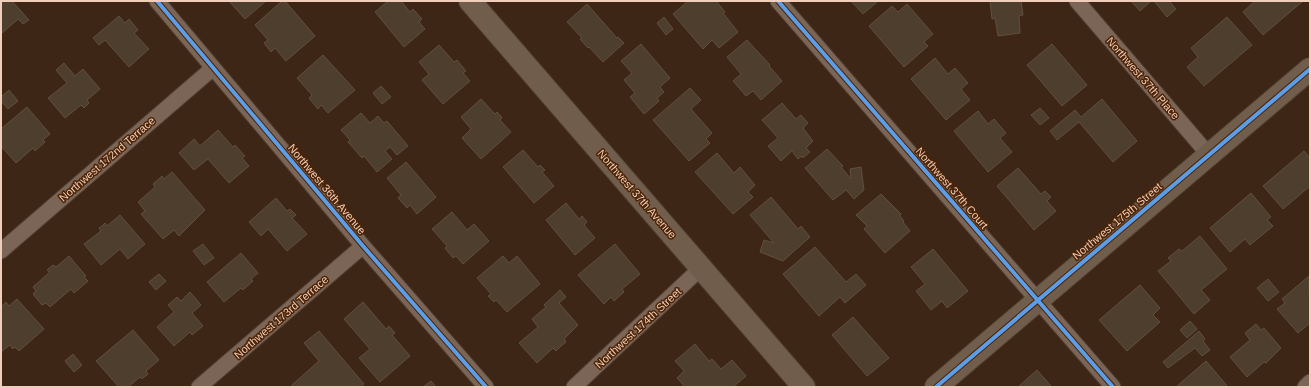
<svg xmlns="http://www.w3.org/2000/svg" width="1311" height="388" font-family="Arial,sans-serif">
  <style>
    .building { fill: #4e3e2d; stroke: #624f3b }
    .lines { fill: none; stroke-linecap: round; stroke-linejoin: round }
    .street-casing { stroke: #534033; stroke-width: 17 }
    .secondary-casing { stroke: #534033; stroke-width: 24 }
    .street { stroke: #7a6557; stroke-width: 15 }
    .secondary { stroke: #705d4b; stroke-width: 22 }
    .cycleway-casing { stroke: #4d2405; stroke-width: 6 }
    .cycleway { stroke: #5a9eea; stroke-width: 4 }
    .labels { text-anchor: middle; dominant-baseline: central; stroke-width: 3; stroke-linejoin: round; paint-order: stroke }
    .street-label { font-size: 11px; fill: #f0cebb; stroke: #4d2405 }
  </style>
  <rect width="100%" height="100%" fill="#3d2615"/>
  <path class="building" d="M1,1H12L29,20L23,24L18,19L1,34Z
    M229,1H266L245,19Z
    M282,1H285L315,36L286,61L275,48L271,52L264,43L268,40L255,25Z
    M388,1H401L410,12L413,9L422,19L419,22L425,29L404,47L375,12Z
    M688,1H716L725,12L723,13L738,32L719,48L712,40L703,49L673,14Z
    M851,1H878L863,14Z
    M990,1H1021L1023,15L1019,16L1020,33L998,36L995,18L992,19Z
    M1131,1H1151L1140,11Z
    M1154,1H1169L1176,9L1167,17Z
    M1255,1H1303L1263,35L1243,12Z
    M587,4L617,38L618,37L624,43L603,62L589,47L588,48L580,39L582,38L567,22Z
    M907,4L933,34L924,42L928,46L904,67L869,26L892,6L898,12Z
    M119,16L125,23L129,19L138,30L134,33L149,49L129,67L105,40L99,45L93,38Z
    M664,17L673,29L666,35L657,23Z
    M1227,17L1252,45L1204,86L1187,67L1198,57L1191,48Z
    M747,40L770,65L769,66L782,81L761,100L753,91L746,96L733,81L741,74L727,57Z
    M641,44L670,78L660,87L664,92L657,98L659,101L644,114L630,97L635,93L624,80L632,73L621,61Z
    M1052,44L1087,85L1062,106L1027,65Z
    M439,45L454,62L457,60L461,65L466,71L463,73L470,81L443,104L422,80L429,74L419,62Z
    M323,55L355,90L328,113L321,105L318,109L309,98L312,95L297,78Z
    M935,58L948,74L955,68L968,83L961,89L970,100L946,120L911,79Z
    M64,63L75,76L83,69L100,89L87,100L89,103L84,108L81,105L65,118L48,98L67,83L56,70Z
    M381,86L391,97L382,104L373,93Z
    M690,88L701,100L691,109L712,133L706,139L710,143L689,161L653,120Z
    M9,90L18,101L8,109L1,101V97Z
    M481,99L495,114L497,112L500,115L502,118L500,120L511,132L481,159L462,138L471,129L461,117Z
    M1102,99L1137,141L1113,162L1079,122L1057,140L1050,131L1075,110L1081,117Z
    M782,103L796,119L801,115L808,123L803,128L813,141L806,148L810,152L803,158L802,156L798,159L792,151L781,161L768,146L778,138L762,120Z
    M27,107L50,134L43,140L45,142L35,151L33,148L16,163L1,146V129Z
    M1040,108L1049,118L1040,125L1031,115Z
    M978,111L988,124L994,119L1006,133L1000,138L1012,152L988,172L954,131Z
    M361,113L370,123L378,116L384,123L387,121L408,146L397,155L390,147L385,151L392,159L377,172L364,156L362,158L348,142L350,140L341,130Z
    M218,130L233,147L235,145L245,156L242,158L249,166L229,183L208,159L194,170L179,153L194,139L200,146Z
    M827,149L843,166L841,167L851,179L850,169L861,167L864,190L854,199L846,190L833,200L805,168Z
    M523,150L538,167L540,165L545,170L542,172L554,186L534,203L503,167Z
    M1304,151L1310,158V186L1283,209L1263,186Z
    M717,153L734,173L740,167L755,185L748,192L753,197L733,214L695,172Z
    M406,162L436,197L417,214L410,205L407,208L398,198L401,195L387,178Z
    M1018,168L1041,194L1045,191L1051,197L1047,201L1056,211L1034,230L997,186Z
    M172,172L205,210L179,236L174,230L163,239L141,214L145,211L138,202L155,187L153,184L162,176L164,179Z
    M1251,193L1271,217L1267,220L1273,226L1250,245L1245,239L1230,252L1210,228Z
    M881,194L901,214L900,216L904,221L903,222L910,231L885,253L864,229L867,226L856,215Z
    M771,197L798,229L801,226L810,237L783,261L760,252L764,240L774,243L750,215Z
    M276,198L287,211L290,209L296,215L292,218L307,234L287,251L268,229L261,236L249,222Z
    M566,203L579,219L582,216L587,222L584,225L595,238L575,255L546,220Z
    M452,212L467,230L474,224L489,241L463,264L456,256L453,258L445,248L447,246L432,229Z
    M120,215L145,244L128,259L120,249L101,265L84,244L101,231L99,228L102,226L105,223L107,226Z
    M1200,236L1227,269L1201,290L1210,300L1194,314L1158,271L1171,261L1168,258L1179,249L1182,251Z
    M203,244L214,258L204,265L193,251Z
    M615,244L640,274L622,289L624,292L614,301L611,297L604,304L578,275Z
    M815,247L846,282L856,274L866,285L845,303L840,297L819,316L783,274Z
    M933,249L968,291L947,308L942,301L931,310L916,291L925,284L911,267Z
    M241,253L258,273L251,279L253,281L243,290L241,288L224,302L207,282Z
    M69,256L86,276L84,277L88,281L74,293L71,289L50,307L46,303L42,305L33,294L36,291L33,287L50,272L47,270L53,265L56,267Z
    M503,256L509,263L517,256L540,284L507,312L496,300L494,302L488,296L491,294L477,278Z
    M159,274L166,281L156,290L149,282Z
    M1309,276L1310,323L1298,333L1277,309L1285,303L1282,299Z
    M1268,279L1279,292L1268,301L1257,288Z
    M1140,285L1160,308L1153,315L1160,322L1127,351L1099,320Z
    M560,290L566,297L559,303L578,325L564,339L566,342L561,346L556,351L553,348L537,363L519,343L538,327L532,319L546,307L544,305Z
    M190,292L201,305L192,313L203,326L192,335L190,332L174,346L157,327L174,312L168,305L177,297L181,301Z
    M17,299L44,329L19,351L15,347L13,349L10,345L1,352V307L6,302L9,306Z
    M363,302L386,329L389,326L395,333L392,335L410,356L380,382L359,358L370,349L344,319Z
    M853,317L889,358L867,376L832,335Z
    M1190,321L1197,329L1187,338L1180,330Z
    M1256,324L1261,330L1264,328L1281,348L1266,363L1264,362L1247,377L1230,357L1250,340L1245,333Z
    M133,330L159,360L146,371L148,374L142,379L140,377L128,387H119L96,361Z
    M319,331L364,384L360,387H293L292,385L319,361L304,343Z
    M1199,331L1205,339L1203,341L1210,350L1202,356L1195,348L1168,368L1163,362Z
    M695,344L709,361L712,359L721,369L732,360L746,376L733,387H685L677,378L684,371L675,361Z
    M73,354L82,365L74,372L65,361Z
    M1206,361L1228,387H1176Z
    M1037,370L1052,387H1018Z
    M431,381L436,387H423Z"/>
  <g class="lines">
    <g class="street-casing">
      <path id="street" d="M157,1L363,246L486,387
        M778,1L1113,387
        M1077,1L1209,155
        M1,251L213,68
        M199,387L363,246
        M574,387L701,268
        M1305,387L1310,382"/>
    </g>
    <g class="secondary-casing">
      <path id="secondary" d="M470,1L804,387
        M936,387L1310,69"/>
    </g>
    <use href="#street" class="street"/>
    <use href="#secondary" class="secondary"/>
    <g class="cycleway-casing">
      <path id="cycleway" d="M157,1L363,246L486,387
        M778,1L1113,387
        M936,387L1310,69"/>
    </g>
    <use href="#cycleway" class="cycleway"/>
  </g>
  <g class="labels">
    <g class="street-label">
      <text transform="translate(1143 78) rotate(49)">Northwest 37th Place</text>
      <text transform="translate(107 159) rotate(-41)">Northwest 172nd Terrace</text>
      <text transform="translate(952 188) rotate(49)">Northwest 37th Court</text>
      <text transform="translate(327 189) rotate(50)">Northwest 36th Avenue</text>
      <text transform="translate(637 194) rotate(49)">Northwest 37th Avenue</text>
      <text transform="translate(1117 221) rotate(-40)">Northwest 175th Street</text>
      <text transform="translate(281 317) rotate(-41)">Northwest 173rd Terrace</text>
      <text transform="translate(638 328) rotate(-43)">Northwest 174th Street</text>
    </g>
  </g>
  <rect width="1311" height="388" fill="none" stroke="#f0cebb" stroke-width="4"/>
</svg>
